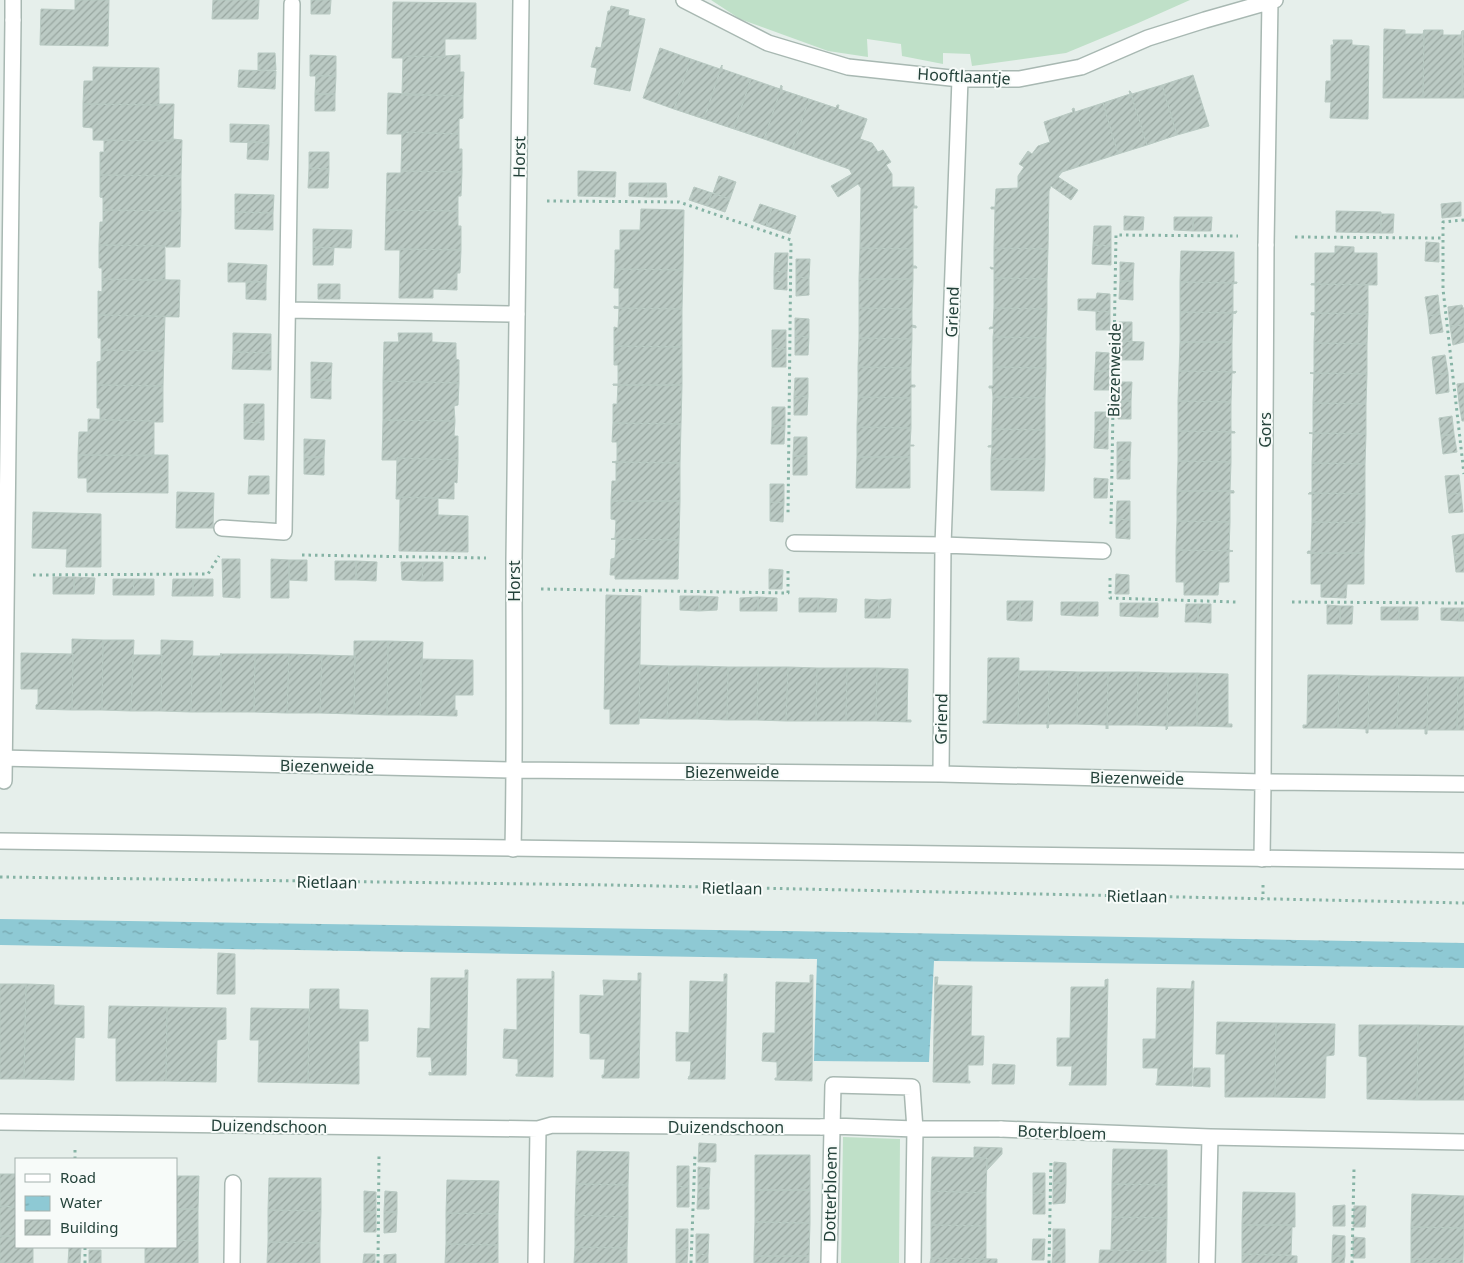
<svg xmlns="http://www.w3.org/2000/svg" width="1464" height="1263" font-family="'Noto Sans',sans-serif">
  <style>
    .grass { fill: #bfe0c8 }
    .water { fill: url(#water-ripples) }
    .building { fill: url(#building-hatch); stroke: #b8c9c2 }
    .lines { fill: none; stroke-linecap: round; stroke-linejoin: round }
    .service-casing { stroke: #a8b8b2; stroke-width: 18 }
    .pedestrian-casing { stroke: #a8b8b2; stroke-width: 18 }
    .minor-casing { stroke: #a8b8b2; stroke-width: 18 }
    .tertiary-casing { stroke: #a8b8b2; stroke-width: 18 }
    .path { stroke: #86b3a5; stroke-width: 3; stroke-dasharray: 2.5 4; stroke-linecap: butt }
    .service { stroke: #fff; stroke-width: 15 }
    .pedestrian { stroke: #fff; stroke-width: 15 }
    .minor { stroke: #fff; stroke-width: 15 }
    .tertiary { stroke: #fff; stroke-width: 15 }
    .labels { text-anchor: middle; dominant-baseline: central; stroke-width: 4; stroke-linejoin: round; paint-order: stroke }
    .street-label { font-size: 16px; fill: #24423a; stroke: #f7fbf9 }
  </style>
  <defs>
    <pattern id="water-ripples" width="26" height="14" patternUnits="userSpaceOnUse" patternTransform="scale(1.25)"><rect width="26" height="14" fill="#8ec9d4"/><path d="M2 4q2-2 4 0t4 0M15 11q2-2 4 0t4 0" fill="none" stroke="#74a5ad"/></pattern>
    <pattern id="building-hatch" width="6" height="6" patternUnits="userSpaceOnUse" patternTransform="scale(1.25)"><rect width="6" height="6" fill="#bbcac4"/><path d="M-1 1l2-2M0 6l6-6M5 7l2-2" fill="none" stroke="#98a6a0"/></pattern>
  </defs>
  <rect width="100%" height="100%" fill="#e6efeb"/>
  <path class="grass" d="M711,0H1190L1136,24L1066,53L972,66L970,54L943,53V64L902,56L901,44L867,39L868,57L828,51L740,19Z
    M843,1137L900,1139L899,1263H841Z"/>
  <path class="water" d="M0,919L786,931L1464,943V968L934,961L929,1062L814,1061L817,959L0,945Z"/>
  <path class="building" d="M75,0H109L108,46L40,45L41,9L75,10Z
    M213,0H259L258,19H212Z
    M311,0H331L330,14H311Z
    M393,2L476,3V39H445V57L403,56V58H392Z
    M611,6L629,10L628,15L645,19L630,91L594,84L597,68L591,67L596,47L601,48L608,11H610Z
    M1384,29L1405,30V34H1423L1424,30L1423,98H1383Z
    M1424,30H1443V35H1461L1462,31V98H1423Z
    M1463,30L1464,35V98H1462Z
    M1333,40H1352V45L1369,46L1368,119L1330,118L1331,102H1325L1326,81H1331V45H1334Z
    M660,48L691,59L674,109L643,98Z
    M258,53H275L276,70H258Z
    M310,55L336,56V76H310Z
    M460,55V72H464L463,96L402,95L403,56L445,57V56Z
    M691,59L720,69L722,65L704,119L674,109Z
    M722,65V69L751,79L734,129L704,119Z
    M93,67L159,68V105L83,104L84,81H93Z
    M239,70L276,71L275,89L238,87Z
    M316,75L336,76L335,94H315Z
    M1193,75L1209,126L1177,135L1162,85Z
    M751,79L780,89L781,85L782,86L764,139L734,129Z
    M1162,85L1177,135L1147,145L1130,91L1132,94Z
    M782,86V90L809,99L792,149L764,139Z
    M1129,91H1130L1147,145L1118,154L1103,103L1130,94Z
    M388,93L463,96V118L459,119V134L402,132V134H387Z
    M315,94H335V111H315Z
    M809,99L836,108L837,105H839L838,109L867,119L860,139L872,143L878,152L883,150L891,162L886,165L892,174V187H914V206H917V208H913V249L860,248L861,188L858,184L838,197L831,186L852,174L849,169L792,149Z
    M1103,103L1118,154L1062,172L1058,177L1078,190L1071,200L1051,186L1049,191L1048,249L994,248L995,209H991V207H995L996,189L1018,188V176L1024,167L1019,164L1028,151L1032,154L1038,146L1050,142L1044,122L1073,112L1072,109L1074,108L1075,112Z
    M83,104L159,105V104H174L173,141L93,140V128L83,127Z
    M230,124L269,125V143L230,142Z
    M402,132L459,134V149H462V172L401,171Z
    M173,139L182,140L181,176L100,175V152H104V140L173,141Z
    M248,141L269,143L268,160L247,159Z
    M309,152H329V169L309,168Z
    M309,168L329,169L328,188H308Z
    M401,171L462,172L461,196H458V211L386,210L387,173H401Z
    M578,171L616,172L615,197L578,196Z
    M100,175L181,176V211L103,210V198L100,197Z
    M719,176L736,182L730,199L713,193Z
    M629,183H648V197L629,196Z
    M648,183H666L667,197H648Z
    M694,187L712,193L707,206L689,200Z
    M712,193L730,199L725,212L707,206Z
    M235,194L274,195L273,213L235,212Z
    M1461,202V216L1442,218L1441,204Z
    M760,204L772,208L766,226L753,221Z
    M772,208L796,216L790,234L766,226Z
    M641,209L684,210L683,270L615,269V250H620V230H640Z
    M103,210L181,211L180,247H166L165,246L99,245L100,222H103Z
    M386,210L458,211V226H461V250L400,249V250H385Z
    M1336,211L1381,212V233L1336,232Z
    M235,212L273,213V230L235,229Z
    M1381,214H1394L1393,233H1381Z
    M1124,216L1144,217L1143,230H1124Z
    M1174,217H1193V231L1174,230Z
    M1193,217H1212L1211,231H1193Z
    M1094,226H1111V246L1093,245Z
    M313,229L352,230L351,248L313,247Z
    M1426,242L1439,243V262L1425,261Z
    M99,245L165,246V281L102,279V268H99Z
    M1093,245L1111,246V265L1092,264Z
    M1335,246L1354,247V253H1377V285L1311,284L1315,283V253H1335Z
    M313,247L334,248L333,265H313Z
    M860,248L913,249V266H916L917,268H913V279H859Z
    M994,248L1048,249L1047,279L994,278V269H991L990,267L994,268Z
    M400,249L461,250L460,273H457V290L433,289V298H399Z
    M1181,251L1234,252V282H1237V283L1180,282Z
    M775,253H788L787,272L774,271Z
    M796,259H810L809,278L796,277Z
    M1120,262L1134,263L1133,281H1120Z
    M228,263L267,265L266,282H228Z
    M615,269L683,270L682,309L614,308V306L619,307V288H614Z
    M774,271L787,272V290L774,289Z
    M796,277L809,278V295L796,296Z
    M994,278L1047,279V309L994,308Z
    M102,279L180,280L179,317L98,315V291L102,292Z
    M859,279H913L912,309L859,308Z
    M246,281L266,282V300L246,299Z
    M1120,281H1133V300L1119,299Z
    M1180,282L1237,283L1233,284V312L1237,311L1236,313L1180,312Z
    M318,284H340V299H318Z
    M1311,284L1368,285V314L1311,313H1315V285H1311Z
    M1097,293L1110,294V312L1078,310V299H1096Z
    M1438,295L1440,314L1428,316L1425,297Z
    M1462,305L1463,308H1464V325L1450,326L1448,307Z
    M614,308L682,309V347L614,346V327L618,328L619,308Z
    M859,308L912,309V325L916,326V328L912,327V339L859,338Z
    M994,308L1047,309L1046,338L993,337L994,328L989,329L990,327H993Z
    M1096,311L1110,312V330H1096Z
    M1180,312L1236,313H1233L1232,342H1180Z
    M1311,313L1368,314L1367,344L1314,343L1315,315H1311Z
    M1440,314L1443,332L1430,334L1428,316Z
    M98,315L165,316L164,351L101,350V338H98Z
    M795,318L809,319V337L795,336Z
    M1119,322H1132V341H1119Z
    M1464,325V342L1453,345L1450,326Z
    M772,330H786V349L772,348Z
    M233,333L271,334V353L233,352Z
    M398,333H432V342L456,343V359L459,360V383L383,381L384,342H399Z
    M795,336L809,337L808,355H795Z
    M993,337L1046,338V368L993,367Z
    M859,338L912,339L911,368L858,367Z
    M1119,341L1144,342L1143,360H1118Z
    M1180,342H1232V371L1236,372L1179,371Z
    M1314,343L1367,344V374L1310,373H1314Z
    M614,346L682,347V385H613V384H618V365H614Z
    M772,348L786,349V367H772Z
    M101,350L164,351L163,386L97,385V362L101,361Z
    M233,352L271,353V370L232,369Z
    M1096,352L1109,353V371H1095Z
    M1445,355L1448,373L1434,375L1432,357Z
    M311,362L332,363L331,380H311Z
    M858,367L911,368V385H915V387H911V398L858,397Z
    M993,367L1046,368L1045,398L993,397L992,388H989V386H993Z
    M1095,371H1109V390H1094Z
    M1179,371L1236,372L1235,373H1232L1231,402L1178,401Z
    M1310,373L1367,374L1366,404L1313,403L1314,374Z
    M1448,373L1449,392L1436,394L1434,375Z
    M795,378H808V396L794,397Z
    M311,380H331V399L311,398Z
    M383,381L459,383L458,405L454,406L455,421L383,420Z
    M1118,382H1132L1131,401H1118Z
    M1464,383V402L1459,403L1457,384Z
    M97,385L163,386V422H154V421L100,420V408H97Z
    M613,385H682L681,424L613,423V404H617L618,385Z
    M808,396L807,415H794V397Z
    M858,397L911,398V428L857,427Z
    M993,397L1045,398V430L992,429Z
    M1118,401H1131V419H1118Z
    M1178,401L1231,402V431L1235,432L1178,431Z
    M1464,402V421H1462L1459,403Z
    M1313,403L1366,404V434L1309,433H1313Z
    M244,404H264V423L244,422Z
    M772,407H785V426H772Z
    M1095,412H1109L1108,431L1095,430Z
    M1452,416L1454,434L1441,436L1439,418Z
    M88,419L154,421V456L78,455L79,432H88Z
    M383,420L455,421L454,436H458V460L397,458V460H382Z
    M244,422L264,423V440L244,439Z
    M613,423L681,424L680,463L612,462L617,461V442H612Z
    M772,426H785L784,444H771Z
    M857,427L911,428L910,445H914V446H910V457H857Z
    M992,429L1045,430V459H991L992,447H988V446L992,445Z
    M1095,430L1108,431V449L1094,448Z
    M1178,431L1235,432V433H1231V462L1178,461Z
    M1309,433L1366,434L1365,464L1312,463L1313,434Z
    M1454,434L1457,452L1443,454L1441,436Z
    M794,437H807V456H793Z
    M304,439L325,440L324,457H304Z
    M1117,442H1131L1130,460H1117Z
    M78,455H168V493L87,492V478H78Z
    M793,456H807V475H793Z
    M304,457H324V475L304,474Z
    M857,457H910V488H856Z
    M397,458L458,460L457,483L454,482V499L400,497V499H396Z
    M991,459H1045L1044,491L991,490Z
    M1117,460H1130V479H1117Z
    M1178,461L1231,462L1230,491H1234H1177Z
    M612,462L680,463V501H611L612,481H616V463Z
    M1312,463L1365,464V494L1309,493L1312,492Z
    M1459,475L1461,493L1447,495L1445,476Z
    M249,476H269V494H248Z
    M1094,478L1108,479L1107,498H1094Z
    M770,484H784V503L770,502Z
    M1177,491H1234V493H1230V522L1177,521Z
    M177,492L214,493L213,528H176Z
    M1309,493L1365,494V523L1312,522V494H1308Z
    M1461,493L1463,512L1449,513L1447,495Z
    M400,497L438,498V515L468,516V552L399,551Z
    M611,501H680L679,540L611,539L615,538L616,520L611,519Z
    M1117,501H1130V520L1116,519Z
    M770,502L784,503L783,522L770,521Z
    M33,512L101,514V567H66L67,549L32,548Z
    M1116,519L1130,520V539L1116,538Z
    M1177,521L1230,522L1229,550L1233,551L1176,550Z
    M1312,522L1365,523L1364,553H1307L1308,551H1311Z
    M1464,534V553L1454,554L1452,536Z
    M611,539L679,540L678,579H615V575H610L611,559L615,558L616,539Z
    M1176,550L1233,551L1229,552V582H1219L1218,595H1184V582H1176Z
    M1307,553H1364V584H1347L1346,598L1321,597V584H1311V553Z
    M1464,553V572H1456L1454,554Z
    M222,559H240V598L223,597Z
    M271,559L289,560V598H271Z
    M289,560H307V581L289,580Z
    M335,561H356V580H335Z
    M356,561L377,562L376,581L356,580Z
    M401,562H423L422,581L402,580Z
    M423,562H443V581H422Z
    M769,569L783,570L782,589H769Z
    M1116,574L1129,575V594H1115Z
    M53,577H74V594H53Z
    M74,577L95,578L94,594H74Z
    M113,579H134L133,595H113Z
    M134,579H154V595H133Z
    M173,579H193V596H172Z
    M193,579H213V596H193Z
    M606,595L641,596L639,724H610V709H604Z
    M680,596H699V611L680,610Z
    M699,596L718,597L717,610L699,611Z
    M758,597V611H740V598Z
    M758,597L777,598V611H758Z
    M799,598H818V612H799Z
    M818,598L837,599L836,612H818Z
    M865,599L879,600L878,618H865Z
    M891,599L890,618H878L879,600Z
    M1007,601H1020V621L1007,620Z
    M1020,601H1033L1032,621H1020Z
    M1061,602H1079V616L1061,615Z
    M1079,602H1098V616H1079Z
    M1120,603H1139V617L1120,616Z
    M1139,603H1158V617H1139Z
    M1186,604H1198V622H1185Z
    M1198,604H1211V623L1198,622Z
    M1327,605L1340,606V624H1327Z
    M1340,606H1353L1352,624H1340Z
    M1381,607H1399V620H1381Z
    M1399,607H1418V620H1399Z
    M1441,608H1459V621L1441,620Z
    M1459,608H1464V621H1459Z
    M72,639L103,640L102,710H72L73,654H72Z
    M103,640H134L131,711L102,710Z
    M161,640L193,641L191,712L161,711L162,655H161Z
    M354,641H388L387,715L354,714L355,656H354Z
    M388,641L423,642L420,715H387Z
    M21,653L73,654L72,710L36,709V705L38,704V689H21Z
    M221,653V712H191L192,656H220Z
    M221,654H255L254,712H221Z
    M255,654H289L287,713L254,712Z
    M289,654L322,655L320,713H287Z
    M133,655H162L161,711H131Z
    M322,655L355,656L354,714L320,713Z
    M988,658H1019L1018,724L983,723V721H987Z
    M421,659L473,660V695H455V711L457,710V716L420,715Z
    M640,665L669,666L667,719L639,718Z
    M669,666H698L697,719H667Z
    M698,666L728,667L727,720L697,719Z
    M728,667H758L757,720H727Z
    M758,667H788L786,721L757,720Z
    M788,667L817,668L816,721H786Z
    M817,668H847L846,721H816Z
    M847,668H877L876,721H846Z
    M877,668L908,669L907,720H911V722L876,721Z
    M1019,671H1049L1048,728H1047V724H1018Z
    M1049,671L1078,672L1077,724H1049L1048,728Z
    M1078,672H1108L1107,728L1106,729V725L1077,724Z
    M1108,672H1138L1137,725H1108V729L1107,728Z
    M1138,672L1168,673L1167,729L1166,730V726L1137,725Z
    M1168,673H1197V726H1168L1167,729Z
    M1197,673L1228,674V724H1232V727L1197,726Z
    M1308,675H1339L1338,728H1303V725H1307Z
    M1339,675L1369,676L1368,733H1366V729L1338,728Z
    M1369,676H1399L1397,729H1368Z
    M1399,676L1428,677L1427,734H1425V729H1397Z
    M1428,677H1458L1457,730H1427Z
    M1458,677H1464V730H1457Z
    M218,953L235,954V994H217Z
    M465,970H468L466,1075H429V1072L432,1073L431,1057H417L418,1028L430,1029L431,978H465Z
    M552,971L554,972L553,1077L516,1076V1074H518V1059L503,1058L504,1029L517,1030V979H552Z
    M638,973H641L639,1078H602V1075H604L605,1059H590V1034L580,1033V995L604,996L603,980L638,981Z
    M724,974H727L725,1079H688L689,1076H690L691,1061H676V1032L689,1033L690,981L724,982Z
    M810,975H813L812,1081L775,1080V1078H777V1062L762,1061L763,1033H775L776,982L810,983Z
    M935,977H938L937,985L972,986L971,1036H984L983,1065H968V1081H970V1083L933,1082Z
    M1108,979L1106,1085H1069L1070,1082H1071L1072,1066H1057V1038H1070L1071,987H1105V980Z
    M1192,981H1194L1192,1086L1156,1085V1083H1157L1158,1068H1143V1039H1156L1157,988L1191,989Z
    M0,984H26L24,1079H0Z
    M26,984L54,985V1005L84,1006V1038L75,1037L74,1080L24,1079Z
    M310,989H339V1009L368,1010V1041H359V1084L308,1083Z
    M109,1006L167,1007L166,1081H116V1038H108Z
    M167,1007L226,1008V1039L217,1040L216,1082L166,1081Z
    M251,1008L309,1009L308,1083L258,1082L259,1040H250Z
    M1217,1022L1276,1023L1275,1097H1225V1054H1216Z
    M1276,1023L1335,1024L1334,1055L1326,1056L1325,1098L1275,1097Z
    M1359,1025H1418L1417,1100L1367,1099V1057L1359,1056Z
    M1418,1025L1464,1026V1100H1417Z
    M993,1064L1015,1065L1014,1084H992Z
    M1194,1068H1210V1087L1193,1086Z
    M699,1143L716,1144V1162H698Z
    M974,1147L1002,1148V1154L987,1170V1158H974Z
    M1113,1149L1167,1150V1185L1112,1184Z
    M577,1151L629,1152L628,1185L576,1184Z
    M755,1155H810V1190H755Z
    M932,1157L987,1158L986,1193L931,1191Z
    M1054,1162L1066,1163V1183H1053Z
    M677,1166H689V1187L677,1186Z
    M698,1167L710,1168L709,1188H698Z
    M1033,1173H1045V1194L1033,1193Z
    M0,1174H16V1207L0,1206Z
    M176,1176H199L198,1209H176Z
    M269,1178H321V1211L268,1210Z
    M447,1180L499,1181L498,1214L446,1213Z
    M1053,1183H1066L1065,1203L1053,1204Z
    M576,1184L628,1185V1217L575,1215Z
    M1112,1184L1167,1185V1218L1112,1217Z
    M677,1186L689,1187V1207H677Z
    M698,1188H709V1209H697Z
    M755,1190H810V1223L755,1222Z
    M364,1191L376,1192V1212H364Z
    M385,1191L397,1192V1212H384Z
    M931,1191L986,1193V1226L931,1225Z
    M1243,1192L1295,1193V1225H1242Z
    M1033,1193L1045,1194V1214H1033Z
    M1412,1194L1464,1196V1228L1411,1227Z
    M1345,1205V1226H1333V1206Z
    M0,1206L16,1207V1236H0Z
    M1354,1206H1366L1365,1227H1353Z
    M176,1209H198V1241L176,1240Z
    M268,1210L321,1211L320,1243L268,1242Z
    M364,1212H376V1232H364Z
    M384,1212H397L396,1232L384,1233Z
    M446,1213L498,1214V1245L446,1244Z
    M575,1215L628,1217L627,1248L575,1247Z
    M1112,1217L1167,1218L1166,1251L1111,1250Z
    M755,1222L810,1223L809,1256H754Z
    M931,1225L986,1226V1259L931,1258Z
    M1242,1225H1295V1227H1292L1291,1255L1242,1254Z
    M1411,1227L1464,1228L1463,1259H1411Z
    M676,1229H688V1249L676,1250Z
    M1053,1229H1065V1250H1053Z
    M696,1234H709L708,1255L696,1254Z
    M1333,1235L1345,1236V1256H1332Z
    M0,1236H16V1247H33V1263H0Z
    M1353,1237L1365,1238V1258H1353Z
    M1033,1239H1045L1044,1260H1032Z
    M176,1240L198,1241V1263H145V1247H176Z
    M268,1242L320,1243V1263H267Z
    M446,1244L498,1245V1263H445Z
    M69,1247H81L80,1263H68Z
    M575,1247L627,1248V1263H574Z
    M688,1249L687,1263H676V1250Z
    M89,1250H101V1263H89Z
    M1053,1250H1065V1263H1052Z
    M1100,1250L1166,1251V1263H1099Z
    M364,1254H375V1263H363Z
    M396,1254V1263H384V1255Z
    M696,1254L708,1255V1263H696Z
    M1242,1254L1297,1256V1263H1242Z
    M754,1256H809V1263H754Z
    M1332,1256H1345L1344,1263H1332Z
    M931,1258L997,1259V1263H930Z
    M1411,1259H1463V1263H1411Z"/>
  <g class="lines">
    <g class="service-casing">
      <path id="service" d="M288,310L517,314
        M222,528L284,532L292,4"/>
    </g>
    <g class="pedestrian-casing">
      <path id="pedestrian" d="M943,545L960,79
        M4,781L13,20
        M1263,782L1266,245
        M822,1127L832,1126L915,1129H1001
        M232,1263L233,1183
        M829,1263L833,1085L912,1087L915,1129L913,1263"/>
    </g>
    <g class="minor-casing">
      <path id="minor" d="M684,0L768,43L848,67L960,79H1019L1081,67L1148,38L1205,20L1275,0
        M13,20V0
        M1266,245L1270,1
        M794,543L943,545L1103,551
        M0,758L514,770L941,774L1263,782L1464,784
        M941,774L943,545
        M513,849C515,752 514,655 514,559C515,372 519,186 521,0
        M1262,859L1263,782
        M0,1122L538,1129L552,1125L821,1127
        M1001,1129L1210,1137L1464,1142
        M536,1263L538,1129
        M1207,1263L1210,1137"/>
    </g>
    <g class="tertiary-casing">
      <path id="tertiary" d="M0,841L1464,861"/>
    </g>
    <path class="path" d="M547,201L679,202L791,240L788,515
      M1464,220L1443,222V289L1464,474
      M1295,237L1443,238
      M1111,524L1116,235L1238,236
      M302,555L486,558
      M33,575L208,574L219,556
      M1110,578V598L1236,602
      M541,589L788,593V569
      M1292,602L1464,603
      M0,877L611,885L1464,903
      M1263,885V899
      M75,1150V1159
      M85,1263V1247
      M378,1263L379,1154
      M691,1263L695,1154
      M1049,1263L1051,1159
      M1352,1263L1354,1169"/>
    <use href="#service" class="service"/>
    <use href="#pedestrian" class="pedestrian"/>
    <use href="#minor" class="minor"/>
    <use href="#tertiary" class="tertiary"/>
  </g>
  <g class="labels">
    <g class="street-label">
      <text transform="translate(964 76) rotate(3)">Hooftlaantje</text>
      <text transform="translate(519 157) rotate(-89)">Horst</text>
      <text transform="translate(952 312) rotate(-88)">Griend</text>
      <text transform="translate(1114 370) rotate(-89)">Biezenweide</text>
      <text transform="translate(1265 430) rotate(-90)">Gors</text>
      <text transform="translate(514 581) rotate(-90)">Horst</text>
      <text transform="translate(941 719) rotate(-89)">Griend</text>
      <text transform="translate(327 766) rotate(1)">Biezenweide</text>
      <text x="732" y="772">Biezenweide</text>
      <text transform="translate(1137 778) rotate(1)">Biezenweide</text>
      <text transform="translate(327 882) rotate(1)">Rietlaan</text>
      <text transform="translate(732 888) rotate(1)">Rietlaan</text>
      <text transform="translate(1137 896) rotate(1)">Rietlaan</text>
      <text transform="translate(269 1126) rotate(1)">Duizendschoon</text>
      <text x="726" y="1127">Duizendschoon</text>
      <text transform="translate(1062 1132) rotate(2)">Boterbloem</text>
      <text transform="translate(830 1194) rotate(-89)">Dotterbloem</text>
    </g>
  </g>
  <rect x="15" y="1158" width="162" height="90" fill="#f7fbf9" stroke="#a3b1ad"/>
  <rect x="25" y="1174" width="25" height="8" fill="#ffffff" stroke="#a3b1ad"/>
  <text x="60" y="1183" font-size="15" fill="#24423a">Road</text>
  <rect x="25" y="1196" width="25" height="15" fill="url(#water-ripples)" stroke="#a3b1ad"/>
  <text x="60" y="1208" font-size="15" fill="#24423a">Water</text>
  <rect x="25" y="1220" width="25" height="15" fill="url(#building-hatch)" stroke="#a3b1ad"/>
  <text x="60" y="1233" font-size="15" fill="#24423a">Building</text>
</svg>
